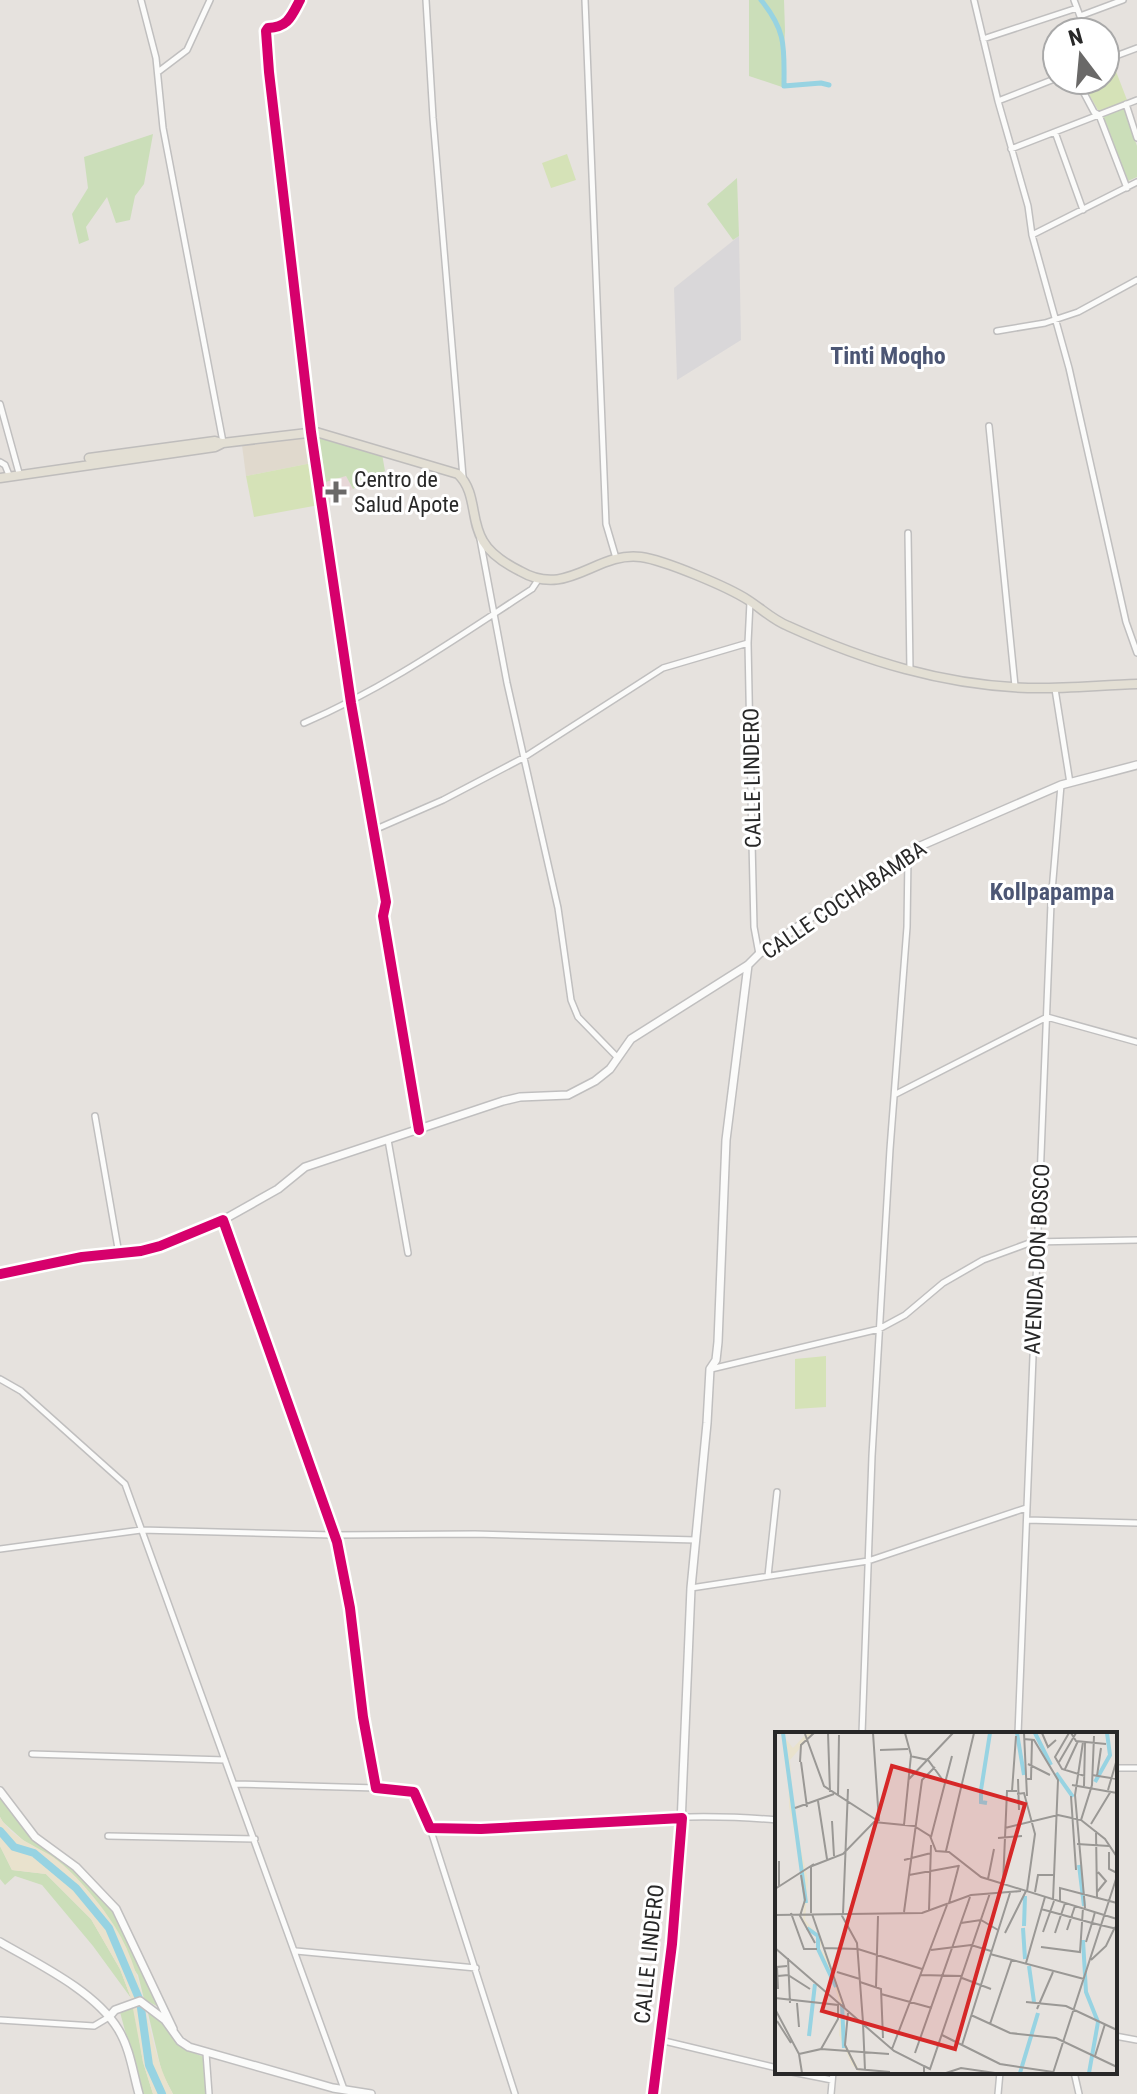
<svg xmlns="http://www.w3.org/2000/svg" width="1137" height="2094" font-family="'Roboto Condensed',sans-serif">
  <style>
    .industrial { fill: #d9d7d9 }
    .education { fill: #e0d9cd }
    .medical { fill: #e7d8d8 }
    .green { fill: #cbdeb9 }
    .sand { fill: #e9e2cd }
    .pitch { fill: #d5e2b7 }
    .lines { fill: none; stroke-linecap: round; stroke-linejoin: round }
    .canal { stroke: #97d3e2; stroke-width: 5 }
    .river { stroke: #97d3e2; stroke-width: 8 }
    .street-casing { stroke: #c0bfbf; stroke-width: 8 }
    .secondary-casing { stroke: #c0bfbf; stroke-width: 10 }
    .primary-casing { stroke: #bfbdbc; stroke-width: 11 }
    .street { stroke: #fbfbfa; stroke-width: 5 }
    .secondary { stroke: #fbfbfa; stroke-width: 7 }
    .primary { stroke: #e3dfd4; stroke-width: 8 }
    .cycleway-casing { stroke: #fff; stroke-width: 15 }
    .cycleway { stroke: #d6006c; stroke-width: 10 }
    .poi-dot { fill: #6a6968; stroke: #fff; stroke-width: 3 }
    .labels { text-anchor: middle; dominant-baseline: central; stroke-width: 6; stroke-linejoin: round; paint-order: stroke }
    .poi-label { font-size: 22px; fill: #282828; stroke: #fff; text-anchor: start }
    .street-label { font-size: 22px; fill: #282828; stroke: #fff }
    .neighbourhood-label { font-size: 24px; font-weight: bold; fill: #4c5674; stroke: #fff }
    .inset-river { fill: none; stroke: #97d3e2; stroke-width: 4 }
    .inset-road { fill: none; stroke: #9a9895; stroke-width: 2 }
    .view { fill: #d62828; fill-opacity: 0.15; stroke: #d62828; stroke-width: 4 }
    .inset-edge { fill: none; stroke: #282828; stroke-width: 4 }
  </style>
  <rect width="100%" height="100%" fill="#e6e2de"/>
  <path class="industrial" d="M739,236L741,340L677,380L674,288Z"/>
  <path class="education" d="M308,436L312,463L246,476L242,445Z"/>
  <path class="medical" d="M346,476L353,489L327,504L323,482Z"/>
  <path class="green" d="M749,0H784L785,31L782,87L749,76Z
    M1124,108L1137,146V177L1128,181L1103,116Z
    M153,134L144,184L135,196L130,220L116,223L107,197L86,227L89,240L79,244L72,214L88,188L84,157Z
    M737,178L739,236L733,240L707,204Z
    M314,435L382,454L385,471L353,489L346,476L322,483Z
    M0,1795L48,1847L86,1882L113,1911L162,2009L144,1999L138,1975L54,1858L24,1841L3,1822L0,1817Z
    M0,1846L12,1870L46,1874L91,1919L120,1969L131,1998L93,1946L42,1885L15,1876L5,1885L0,1879Z
    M134,2007L143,2062L153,2094H142L120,2012Z
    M148,2013L166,2019C177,2041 182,2049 204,2057L207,2094H173L162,2073Z"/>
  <path class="sand" d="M0,1817C11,1838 35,1845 53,1857C77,1874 107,1911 121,1937C148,1986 146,2046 173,2094H153L143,2062L131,1998L120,1969L91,1919L46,1874L12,1870L0,1846Z"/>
  <path class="pitch" d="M1112,61L1127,100L1099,112L1081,80H1105V64Z
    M567,154L576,180L551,188L542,163Z
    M312,463L319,505L254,517L246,476Z
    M826,1356V1407L795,1409V1359Z"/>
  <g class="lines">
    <path class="canal" d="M761,0C787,32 784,48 784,86L821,83L829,85"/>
    <path class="river" d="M0,1831L14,1847L34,1853L76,1888L109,1928L140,2001L149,2065L162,2094"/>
    <g class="street-casing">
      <path id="street" d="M141,0L156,58L163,128L223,442
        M300,0C291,17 288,27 268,28L266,31L269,72L311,432L351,703L386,902L383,916L419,1130
        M426,0L433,118L463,477
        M585,0L606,524L616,558
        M974,0L998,101L1028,206L1032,235L1069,368L1126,622L1137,653
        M1074,0L1086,32
        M1080,16L1123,0
        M983,39L1077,8
        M1105,60L1137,48
        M158,72L187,50L210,0
        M1077,80L1094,112L1099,115L1127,188
        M998,101L1057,78
        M1126,104L1137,138
        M1055,132L1083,210
        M1011,149L1137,100
        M1032,235L1137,182
        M997,331L1045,323L1078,312L1137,280
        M0,404L19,473
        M989,426L1015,686
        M0,462L5,465L9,475
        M908,533L910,671
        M480,539L507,683L558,908L571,1000L578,1017L618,1058
        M750,602L748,643L752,842L754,927L759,954
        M1055,689L1070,783
        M304,723C386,688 458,637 532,589L538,580
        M374,830L443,800L523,758L663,668L748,643
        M896,1094L1047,1017L1137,1042
        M95,1116L119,1254
        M388,1140L408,1253
        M223,1220L337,1542L350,1608L363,1717L376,1788
        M711,1369L879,1329L905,1315L943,1283L983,1260L1032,1242L1137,1240
        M0,1379L21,1391L125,1484L344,2089
        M1027,1520L1137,1523
        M0,1549L141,1530L333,1535L475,1534L696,1540
        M768,1576L777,1492
        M691,1588L868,1561L1026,1508
        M862,1734L872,1456L890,1149L907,927L908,856
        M1018,1734L1051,903L1061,785
        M32,1754L225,1760
        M1115,1768H1137
        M235,1784L376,1788L414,1792L430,1828L515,2094
        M430,1828C545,1830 661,1809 777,1820
        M108,1836L255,1839
        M296,1951L476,1968
        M0,2020L94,2026L109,2017
        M1115,2036L1137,2040
        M660,2040L777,2068
        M206,2053L209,2094
        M792,2072L832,2080
        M1074,2072L1079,2094
        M831,2094L833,2072
        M998,2094L1000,2072"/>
    </g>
    <g class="secondary-casing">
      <path id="secondary" d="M0,1274L82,1257L119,1254L160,1246L223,1220L278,1189L305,1167L503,1101L520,1097L568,1095L595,1081L610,1069L631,1039L748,965L759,954L843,895L898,864L918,847L1061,785L1137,765
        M0,1791L35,1837L76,1867L116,1909L173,2029
        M0,1942C38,1964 95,1991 118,2029C130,2048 133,2073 139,2094
        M109,2017L115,2010L140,2001L165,2020L180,2041L189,2047L333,2088L371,2094
        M653,2094L672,1944L680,1848L691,1588L707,1423L710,1369L716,1360L718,1342L726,1140L748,965"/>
    </g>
    <g class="primary-casing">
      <path id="primary" d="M89,458L215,441L222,443
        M0,478L215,447L223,443L316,432L458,474C477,492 470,520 483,541C491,555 506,564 520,571C568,599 596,551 641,557C664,560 728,587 748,600C762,609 773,620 788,626C865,661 943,685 1028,688C1064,689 1101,685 1137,684"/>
    </g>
    <use href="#street" class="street"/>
    <use href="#secondary" class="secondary"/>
    <use href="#primary" class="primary"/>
    <g class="cycleway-casing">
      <path id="cycleway" d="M300,0C291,17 288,27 268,28L266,31L269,72L311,432L351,703L386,902L383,916L419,1130
        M0,1274L82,1257L141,1251L160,1246L223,1220L337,1542L350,1608L363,1717L376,1788L414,1792L430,1828L481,1829L682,1818L672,1944L653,2094"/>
    </g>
    <use href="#cycleway" class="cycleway"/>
  </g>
  <path class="poi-dot" d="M332 480h8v8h8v8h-8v8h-8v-8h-8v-8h8z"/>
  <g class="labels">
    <g class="poi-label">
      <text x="354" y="479">Centro de<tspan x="354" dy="25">Salud Apote</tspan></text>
    </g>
    <g class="street-label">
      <text transform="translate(752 778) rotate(-91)">CALLE LINDERO</text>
      <text transform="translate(844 900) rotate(-34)">CALLE COCHABAMBA</text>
      <text transform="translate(1037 1259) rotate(-87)">AVENIDA DON BOSCO</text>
      <text transform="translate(649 1954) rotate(-84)">CALLE LINDERO</text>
    </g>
    <g class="neighbourhood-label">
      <text x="888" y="356">Tinti Moqho</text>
      <text x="1052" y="892">Kollpapampa</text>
    </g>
  </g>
  <g transform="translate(775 1732)">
    <rect width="342" height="342" fill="#e6e2de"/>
    <path d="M6,1L18,16L32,1H38L15,28L19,86L33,148L30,188L43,203L47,210L45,217L54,226L67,269L70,292L66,304L86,341L77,333L64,303L66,273L49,225L43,220V205L28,190L30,146L14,75L13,20Z" fill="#e9e2cd"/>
    <path class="inset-river" d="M8,1L31,171M242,1L249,43M260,1L276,33M281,41L298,65M320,50L335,23L332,1M212,71L206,70V58L215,1M304,133L309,174M249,194L250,164M32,196L43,204V217L61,255M248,196L250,227M308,208L311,260L323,290L314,341M254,234L259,270M67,272L69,316M34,304L40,252M245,341L263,281"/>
    <path class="inset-road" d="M53,1L55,60M98,1L104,89M249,1L252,64M267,1L273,15L281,8M294,1L280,25L287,37L310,44M296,1L301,9L331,12M30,2L49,54L103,89M249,7L259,8L283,48L278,168M308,10L300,63L310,176M105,18L133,17M135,24L153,28L167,47M25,30L26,13L39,1M26,30L32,75M284,30L301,1M253,32L275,43M290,37L303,9M317,43L342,47M322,44L326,16M134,47L178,1M243,47L244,78M251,47H256L257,8M297,53L342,61M309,54L310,11M333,58L342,27M237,59L241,4M242,62L249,61L260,102L252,159M63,64L64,3M296,64L301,138M43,69L52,127M20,76L59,62M306,88L330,107L342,125M57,89L59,124M316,92L336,59M129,93L136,23L130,1M230,96L283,83L306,88L317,53L319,4M321,99L322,166M156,105L177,24M223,106L247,104M302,112L334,114M171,119L199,1M334,120V137L342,141M129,128L156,121M37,134L68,122L99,90L139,94L155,104L161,119L174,120L206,145L342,187M36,135V181M26,143L30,168L25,184L40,211M134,143L183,134M213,147L219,117M228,152L232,59H242M4,154V129M0,157L39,132M260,160L263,143H279M322,160L331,149L323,140M285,170V156L342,171M174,171L184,133M266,177L317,191L311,210M154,178L156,113M129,180L147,48L160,35M320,180L317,191L342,197M16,181L29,217H42M37,182L70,277M66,182L82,211L88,290M68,182L73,57M0,183L147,181L196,163L246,159M186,191L206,188L223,198M292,198L300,174M268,200L279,169M230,201L251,159M280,201L290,171M266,215L305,220L308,176M0,216L119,319L149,334V341M49,216L83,217L147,237M156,218L196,213L216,219M215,222L309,247M13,226L15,271M316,228L331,214L340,195M251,231L270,165M62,240L85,247M145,243L187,244M3,244L13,243L35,257M187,246L216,257M85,250L106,257L108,306M101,255L103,184M3,257L2,235L12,234M106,262L157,276M0,266L63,273V287L46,317L24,322M251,270L291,274L342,298M22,271L24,295M0,277L24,322L27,341M262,277L278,240M73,281L70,313L82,337L115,340M196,283L235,301L281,306L342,335M2,289L16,311M88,291L90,338M215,292L237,227M167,303L225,332L278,340M187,313L235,161M46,317L114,322M117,317L172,173M140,321L195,165M320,324L330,292M149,334L155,337L215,161M171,341L186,336L220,341M278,341L342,144"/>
    <path class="view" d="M117,34L250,72L180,317L47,279Z"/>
    <rect width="342" height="342" class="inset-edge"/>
  </g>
  <g transform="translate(1081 56) rotate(344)"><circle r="38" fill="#ffffff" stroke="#a9a9a9" stroke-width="2"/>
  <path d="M0-6L14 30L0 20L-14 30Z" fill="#6a6968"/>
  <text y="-12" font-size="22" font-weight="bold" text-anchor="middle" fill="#282828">N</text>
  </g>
</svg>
